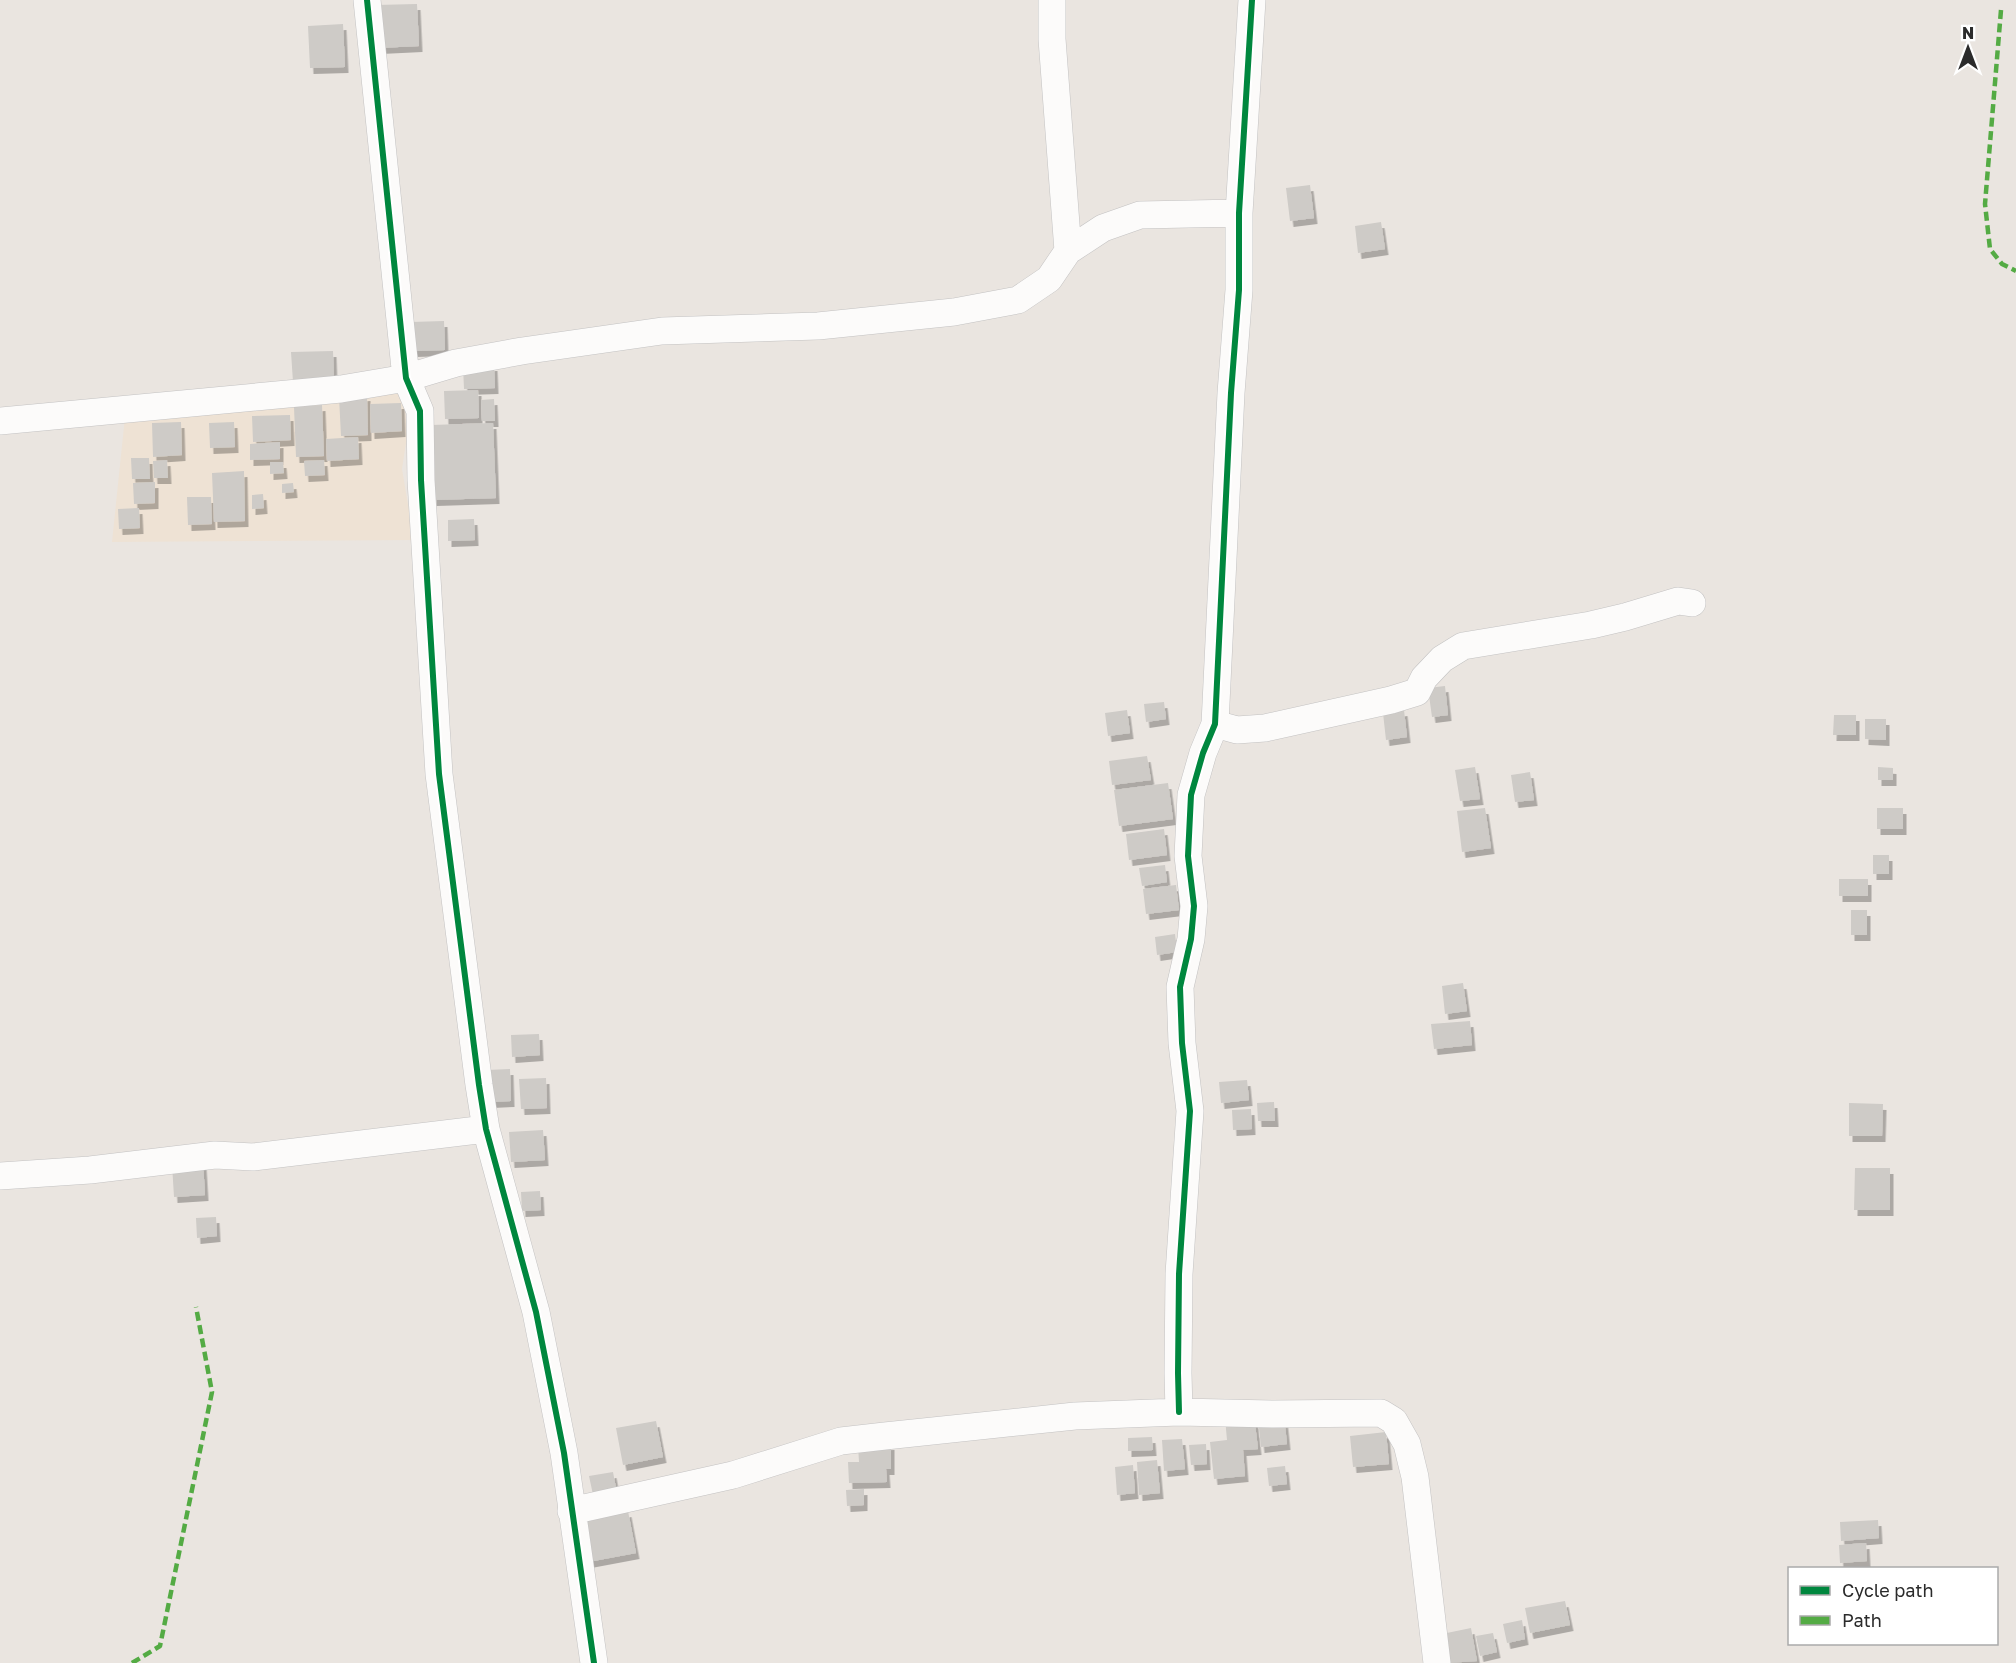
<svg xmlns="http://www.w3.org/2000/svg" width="2016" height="1663" font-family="'Golos Text',sans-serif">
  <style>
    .education { fill: #eee2d4 }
    .building { fill: #cecbc7; filter: url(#shadow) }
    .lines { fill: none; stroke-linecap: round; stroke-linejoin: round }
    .minor-casing { stroke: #c3c2c2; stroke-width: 28 }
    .minor { stroke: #fcfbfa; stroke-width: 27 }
    .quiet { stroke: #54ab44; stroke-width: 4.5; stroke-dasharray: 9 4.5; stroke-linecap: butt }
    .cycleway-casing { stroke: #fff; stroke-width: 10 }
    .cycleway { stroke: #00873e; stroke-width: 6 }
  </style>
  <defs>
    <filter id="shadow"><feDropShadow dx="3.5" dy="6" stdDeviation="0" flood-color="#0004"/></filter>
  </defs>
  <rect width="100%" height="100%" fill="#eae5e0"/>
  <path class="education" d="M404,391L407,436L402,469L414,540L112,542L125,417Z"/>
  <path class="building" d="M417,4L419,46L378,48L376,5Z
    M343,24L345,67L310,68L308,26Z
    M1310,185L1314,218L1290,221L1286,188Z
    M1381,222L1385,249L1358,253L1355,226Z
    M444,321L445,350L412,351L411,322Z
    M333,351L334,380L293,382L291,352Z
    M494,365L495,388L464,389L463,366Z
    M478,390L479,418L445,419L444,391Z
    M367,395L368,435L341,436L339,397Z
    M494,399L495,421H482L481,400Z
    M401,403L402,431L371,433L370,404Z
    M322,405L324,456L296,457L294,407Z
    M290,415L291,440L253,442L252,416Z
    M181,422L182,455L153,457L152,423Z
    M234,422L235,447L210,448L209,423Z
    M493,423L496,498L433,500L431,425Z
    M358,437L359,459L327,461L326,439Z
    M280,442V459L250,460V444Z
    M131,458H149L150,479H132Z
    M167,460L168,478H154L153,461Z
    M324,460L325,475L305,476L304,461Z
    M270,462H283L284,473L270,474Z
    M244,471L245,521L214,522L212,473Z
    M155,482V503L134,504L133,483Z
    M293,483L294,492L282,493V484Z
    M263,494L264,508L252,509V495Z
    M187,497H211L212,524L188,525Z
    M139,508L140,528L119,529L118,509Z
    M474,519L475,540L448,541V520Z
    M1445,686L1448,715L1432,717L1428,688Z
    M1164,702L1166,719L1146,722L1144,704Z
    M1127,710L1130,733L1108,736L1105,713Z
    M1404,710L1407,737L1386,740L1383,713Z
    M1834,715H1856V735H1833Z
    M1865,719H1886V740L1865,739Z
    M1147,756L1151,780L1112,785L1109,761Z
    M1475,767L1480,799L1460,801L1455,770Z
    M1878,767L1893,768V780H1878Z
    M1530,772L1534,800L1515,802L1511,775Z
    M1168,783L1173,819L1119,826L1114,790Z
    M1485,808L1491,848L1462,852L1457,811Z
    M1877,808H1903V829H1877Z
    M1164,829L1167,855L1129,860L1126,834Z
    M1873,855H1889V874H1873Z
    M1165,865L1167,882L1142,886L1139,868Z
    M1839,879H1868V896H1839Z
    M1176,885L1179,910L1146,914L1143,889Z
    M1851,910H1867V935H1851Z
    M1175,934L1177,952L1157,955L1155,937Z
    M1463,983L1467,1011L1445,1014L1442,986Z
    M1470,1021L1472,1045L1434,1049L1431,1024Z
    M539,1034L540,1055L512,1057L511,1035Z
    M510,1069L511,1101L489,1102L487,1070Z
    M546,1078L547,1108L521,1109L519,1079Z
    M1247,1080L1249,1100L1221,1103L1219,1082Z
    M1274,1102L1275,1121H1258L1257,1103Z
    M1849,1103L1883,1104L1882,1136H1849Z
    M1251,1109L1252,1129L1233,1130L1232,1110Z
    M543,1130L545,1160L511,1162L509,1132Z
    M203,1162L205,1195L174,1197L172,1164Z
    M1855,1168H1890V1210H1854Z
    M540,1191L541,1210L522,1211L521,1192Z
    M216,1217L217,1236L197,1238L196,1218Z
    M1254,1415L1258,1449L1243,1450L1245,1476L1214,1479L1210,1442L1227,1440L1225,1418Z
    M1284,1416L1287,1444L1261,1447L1258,1419Z
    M656,1421L663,1457L623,1465L616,1428Z
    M1386,1432L1389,1464L1353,1467L1350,1436Z
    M1152,1437L1153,1450L1128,1451V1438Z
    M1182,1439L1185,1469L1164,1471L1162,1440Z
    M891,1444V1469H886L887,1482L849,1483L848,1462H859L858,1445Z
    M1206,1444L1207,1464L1191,1465L1189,1445Z
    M1157,1460L1160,1493L1139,1495L1137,1462Z
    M1133,1465L1135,1493L1117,1495L1115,1467Z
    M1285,1466L1287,1484L1269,1486L1267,1468Z
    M613,1472L618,1499L595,1504L589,1476Z
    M864,1489V1505L847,1506L846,1490Z
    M628,1511L636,1553L588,1562L580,1520Z
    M1878,1520L1879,1538L1841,1541L1840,1522Z
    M1866,1543L1867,1561L1840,1563L1839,1545Z
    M1565,1601L1570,1625L1530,1633L1525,1608Z
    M1522,1620L1525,1639L1507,1643L1503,1624Z
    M1471,1628L1477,1661L1447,1663L1442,1634Z
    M1493,1633L1497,1652L1480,1656L1476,1636Z"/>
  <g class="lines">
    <g class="minor-casing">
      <path id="minor" d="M367,0L406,378L420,411L421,480L439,774L479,1085L486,1129L536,1312L564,1453L594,1663
        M1052,0V39L1068,251
        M0,421L341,389L406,378L456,363L522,351L662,331L818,326L954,312L1018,300L1049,279L1068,251L1103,228L1140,215L1239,213
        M1215,724L1237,730L1265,728L1391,700L1417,692L1424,678L1442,659L1463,646L1591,625L1625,617L1678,601L1692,603
        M0,1176L90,1170L215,1155L253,1157L486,1129
        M1179,1412L1178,1373L1179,1274L1190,1111L1182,1043L1180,987L1191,939L1194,906L1188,856L1191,795L1203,753L1215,724L1231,393L1239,290V213L1252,0
        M571,1511L733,1475L841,1441L885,1436L1075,1416L1179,1412L1273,1414L1381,1413L1394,1421L1407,1444L1415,1477L1437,1663"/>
    </g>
    <use href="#minor" class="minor"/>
    <path class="quiet" d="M2001,10L1985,204L1990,249L2002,264L2016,271
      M132,1663L160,1646L212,1392L196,1307"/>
    <g class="cycleway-casing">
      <path id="cycleway" d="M367,0L406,378L420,411L421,480L439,774L479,1085L486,1129L536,1312L564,1453L594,1663
        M1179,1412L1178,1373L1179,1274L1190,1111L1182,1043L1180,987L1191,939L1194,906L1188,856L1191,795L1203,753L1215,724L1231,393L1239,290V213L1252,0"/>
    </g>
    <use href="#cycleway" class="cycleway"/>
  </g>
  <rect x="1788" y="1567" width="210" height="78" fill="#ffffff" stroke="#aaaaaa" stroke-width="1.5"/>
  <rect x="1800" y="1586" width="30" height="9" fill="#00873e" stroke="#aaaaaa" stroke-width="1.5"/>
  <text x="1842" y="1597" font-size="18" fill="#2b2b2b">Cycle path</text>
  <rect x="1800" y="1616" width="30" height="9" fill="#54ab44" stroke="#aaaaaa" stroke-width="1.5"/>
  <text x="1842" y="1627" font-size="18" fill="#2b2b2b">Path</text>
  <g transform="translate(1968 48)" stroke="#ffffff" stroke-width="4.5" paint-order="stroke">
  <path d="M0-4.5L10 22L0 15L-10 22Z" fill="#2b2b2b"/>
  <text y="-9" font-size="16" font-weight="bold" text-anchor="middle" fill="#2b2b2b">N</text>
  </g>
</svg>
